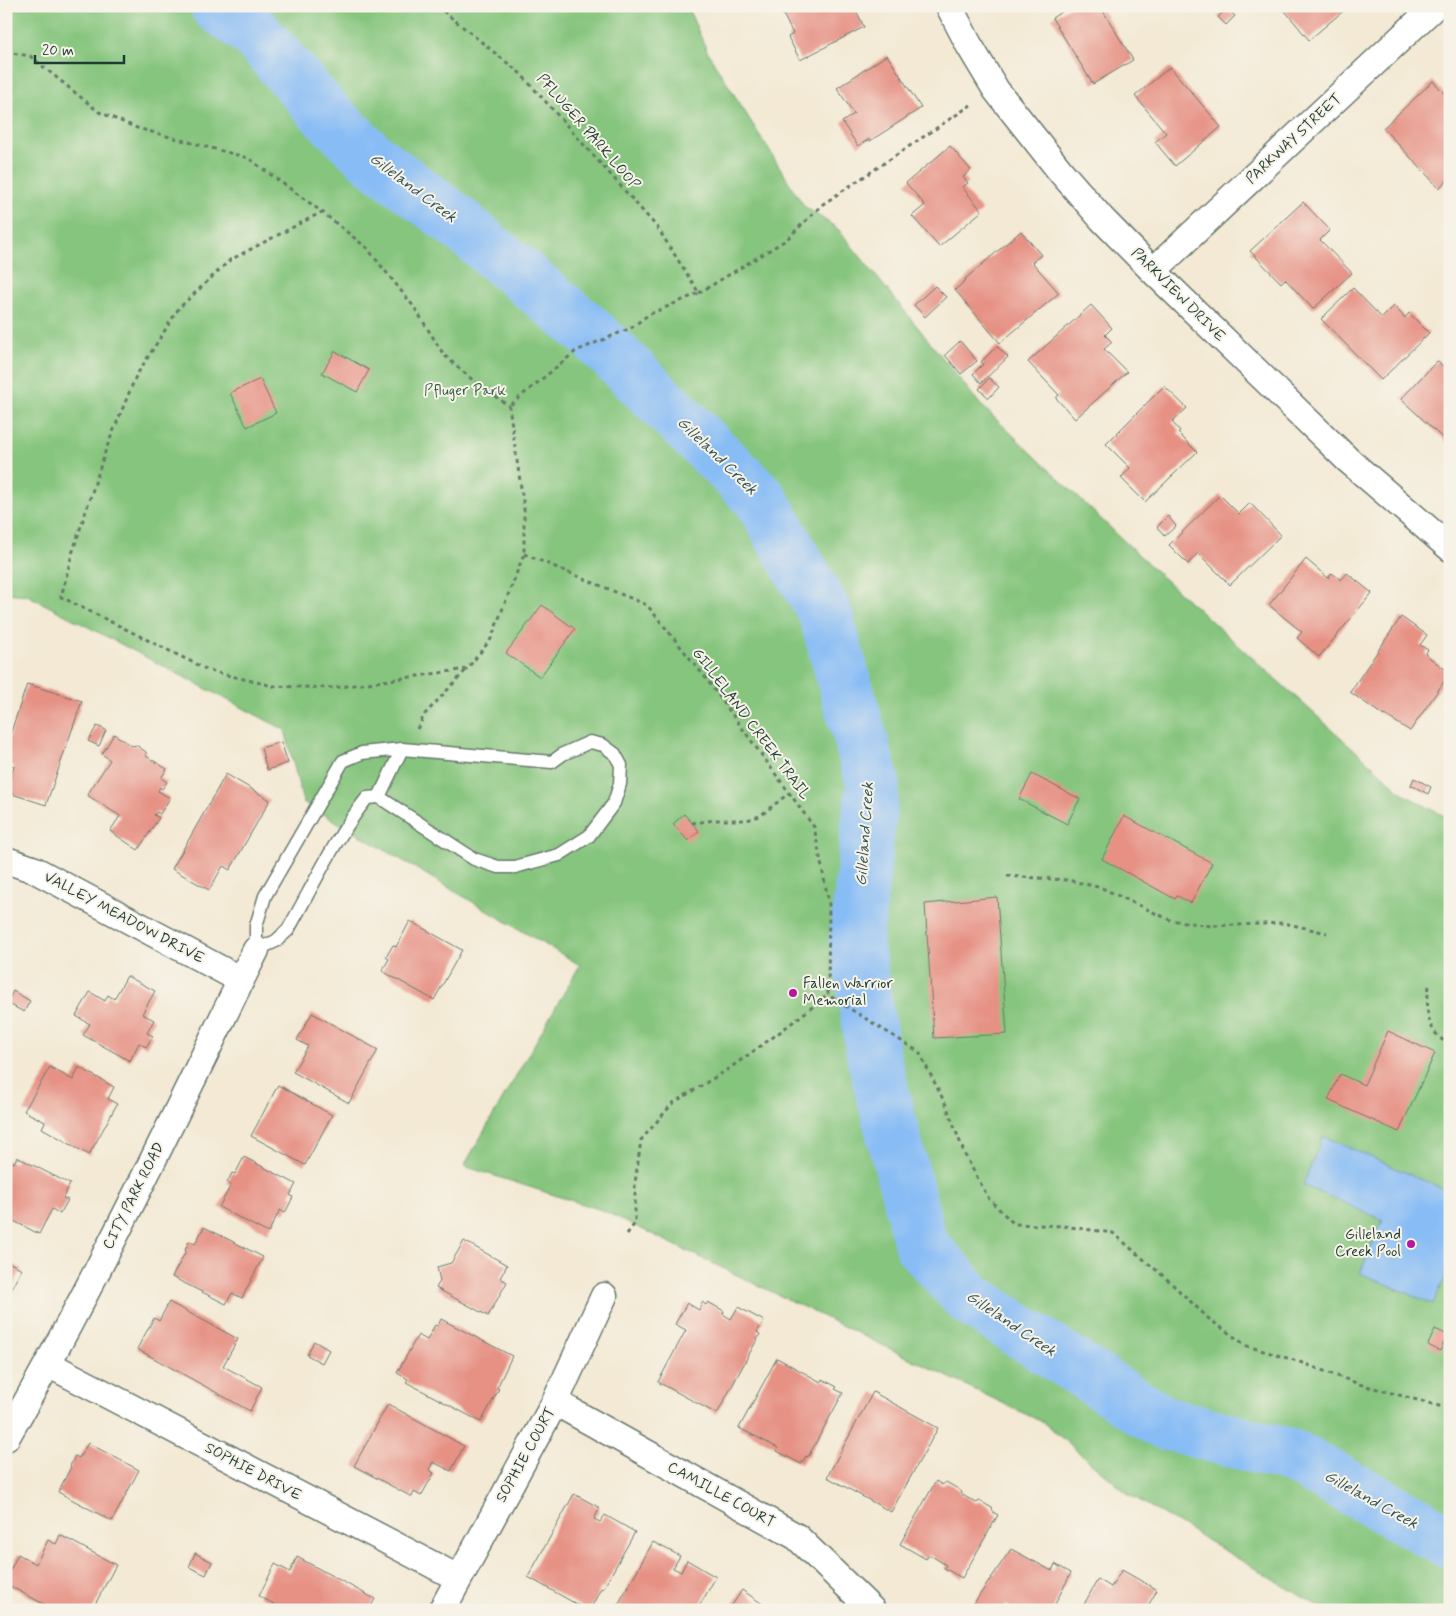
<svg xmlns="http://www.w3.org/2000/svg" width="1456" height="1616" font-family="Mynerve,sans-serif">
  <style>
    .green { fill: #85c57d; stroke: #528158 }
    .water { fill: #87bcf5; stroke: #537c94 }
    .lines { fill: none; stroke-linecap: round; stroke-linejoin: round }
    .river { stroke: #87bcf5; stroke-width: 54 }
    .building { fill: #e69184 }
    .service-casing { stroke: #69796c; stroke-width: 15 }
    .minor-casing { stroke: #69796c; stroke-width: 29 }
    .path { stroke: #69796c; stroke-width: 3; stroke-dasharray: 4 4; stroke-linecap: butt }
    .service { stroke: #fff; stroke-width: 12 }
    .minor { stroke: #fff; stroke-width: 26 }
    .poi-dot { fill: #b5179e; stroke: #f7f3e8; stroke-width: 2 }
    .labels { text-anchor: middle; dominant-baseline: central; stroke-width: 4; stroke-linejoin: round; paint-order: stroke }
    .street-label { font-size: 15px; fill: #1f3d34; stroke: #f7f3e8 }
    .park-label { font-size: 15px; fill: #385f46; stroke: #f7f3e8 }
    .poi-label { font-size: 15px; fill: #1f3d34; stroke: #f7f3e8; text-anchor: start }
    .water-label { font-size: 16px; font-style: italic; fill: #34565b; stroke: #f7f3e8 }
  </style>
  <rect width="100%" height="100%" fill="#f7f3e8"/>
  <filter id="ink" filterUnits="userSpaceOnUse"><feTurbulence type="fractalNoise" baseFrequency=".02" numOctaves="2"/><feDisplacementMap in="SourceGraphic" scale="10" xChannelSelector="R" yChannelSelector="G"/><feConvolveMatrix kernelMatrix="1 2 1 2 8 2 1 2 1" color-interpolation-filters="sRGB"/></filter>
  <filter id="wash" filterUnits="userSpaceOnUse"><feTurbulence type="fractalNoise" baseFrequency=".0096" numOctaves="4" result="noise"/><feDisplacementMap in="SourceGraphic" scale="20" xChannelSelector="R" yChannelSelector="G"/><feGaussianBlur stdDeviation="1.12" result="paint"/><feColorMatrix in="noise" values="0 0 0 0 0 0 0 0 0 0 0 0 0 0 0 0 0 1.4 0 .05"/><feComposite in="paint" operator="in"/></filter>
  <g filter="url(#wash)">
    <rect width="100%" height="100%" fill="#f3e9d4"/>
    <path class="green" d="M6,6H687L708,53L804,206L838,229L980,404L1161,576L1405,795L1450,819V933L1445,942L1450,945V1610H1325L1127,1493L1044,1423L604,1211L464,1166L580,965L303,802L285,730L27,595L6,593Z"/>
    <path class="water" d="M1323,1136L1450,1192V1267L1433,1304L1360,1273L1383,1220L1303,1185Z"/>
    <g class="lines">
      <path class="river" d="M217,6L254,32L328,116L372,158L457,222L590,332L760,498L825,613L873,783L856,940L874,1059L921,1245L970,1299L1162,1422L1294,1457L1450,1542"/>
    </g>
    <g id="blocks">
      <path class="building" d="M779,6H854L864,27L800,60L788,37L793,34Z
        M1071,6H1100L1133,60L1093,84L1052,18Z
        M1281,6H1349L1309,40Z
        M1227,8L1235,16L1226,25L1218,17Z
        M887,55L921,108L870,141L869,139L858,146L842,122L854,114L837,88Z
        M1170,67L1221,127L1175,166L1155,142L1166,133L1135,96Z
        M1433,81L1450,100V124L1448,126L1450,128V178L1439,188L1383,128Z
        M950,146L971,170L963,177L968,183L962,187L982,211L939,247L912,216L925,205L906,183Z
        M1303,202L1330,230L1320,240L1352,273L1313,309L1285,279L1281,283L1250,251Z
        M1021,231L1041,255L1032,262L1059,293L1000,343L955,290L966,280L965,279Z
        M935,286L946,297L925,317L914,305Z
        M1353,288L1382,318L1394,306L1405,318L1409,313L1429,333L1381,380L1321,319Z
        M1091,305L1112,328L1105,335L1112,342L1104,349L1127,372L1075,419L1056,398L1059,395L1028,362Z
        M960,341L977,361L961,374L945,355Z
        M997,346L1008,357L981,383L973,374L983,364L981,362Z
        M335,351L369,370L357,392L322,373Z
        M1437,361L1450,372V445L1401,399Z
        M989,378L999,387L989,398L979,389Z
        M260,379L276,413L247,427L230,393Z
        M1164,386L1187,408L1172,422L1180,431L1178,433L1197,452L1145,502L1121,478L1130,468L1106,444Z
        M1220,495L1239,514L1250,503L1281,535L1230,585L1198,553L1188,564L1169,545Z
        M1168,516L1176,526L1165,536L1157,527Z
        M1306,559L1328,578L1332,573L1341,580L1347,573L1372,593L1319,657L1297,638L1302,632L1269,605Z
        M542,605L575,629L540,677L506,653Z
        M1401,617L1427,635L1420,645L1428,650L1425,654L1450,673L1410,731L1385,715L1384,716L1350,692Z
        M27,684L82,701L46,805L6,792L14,766L6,764V747Z
        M97,726L106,730L99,746L88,741Z
        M114,734L132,746L136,745L146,752V756L167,769L161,778L167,782L162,789L160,787L158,791L170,798L160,814L157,812L154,815L159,818L138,850L110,831L120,816L87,795L110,760L102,754Z
        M281,742L288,763L267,770L261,748Z
        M226,774L270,800L230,870L223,866L209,890L172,869Z
        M1032,774L1080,799L1067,824L1019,799Z
        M1414,778L1431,787L1428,794L1411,785Z
        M684,814L699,831L688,841L673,824Z
        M1124,816L1212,863L1191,903L1177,896L1175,899L1102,859Z
        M997,897L1007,1034L934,1038L925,904Z
        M410,921L462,950L434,1000L382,971L389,959L386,957L393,945L396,947Z
        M127,976L155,991L142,1014L154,1020L147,1033L153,1036L146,1047L139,1043L130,1061L83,1035L90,1024L76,1016L90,992L105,1001L108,995L114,999Z
        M13,991L30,1001L24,1012L7,1003Z
        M312,1013L378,1050L349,1103L293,1072L308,1046L297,1040Z
        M1388,1031L1435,1053L1399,1132L1328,1100L1340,1074L1364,1085Z
        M50,1067L73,1080L79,1067L114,1087L108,1099L117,1104L89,1155L42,1128L45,1122L24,1111Z
        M278,1085L332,1115L305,1165L251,1136Z
        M17,1157L70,1184L63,1198L68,1200L60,1214L52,1209L39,1234L6,1217V1164L8,1160L14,1163Z
        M244,1157L296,1184L290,1195L293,1197L285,1213L280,1210L268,1233L219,1207L231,1185L227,1183L232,1173L235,1174Z
        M204,1227L263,1257L242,1298L232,1293L226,1304L172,1277L186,1251L185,1250L189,1241L195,1244Z
        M464,1241L507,1265L500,1278L507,1282L488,1316L436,1288L440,1281L437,1267L451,1263Z
        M6,1261L22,1269L6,1299Z
        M169,1302L238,1339L223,1366L262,1387L250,1411L137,1349L154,1318L159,1321Z
        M702,1302L706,1305L708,1302L724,1311L723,1314L731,1319L738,1307L764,1321L757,1332L760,1334L717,1414L658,1382L686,1330L675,1324L687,1303L699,1310Z
        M441,1319L512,1356L497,1388L499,1389L481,1422L406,1382L408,1379L397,1373L418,1335L427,1340L435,1325L438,1326Z
        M1435,1329L1448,1335L1440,1351L1428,1345Z
        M314,1341L329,1350L322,1363L307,1355Z
        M777,1358L821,1382L822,1379L837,1387L835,1389L843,1393L808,1457L806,1456L801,1464L777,1451L778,1448L739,1428Z
        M873,1392L938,1428L891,1512L827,1477Z
        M388,1404L464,1446L451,1471L433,1462L429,1470L434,1473L421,1496L414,1492L412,1497L354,1466Z
        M88,1443L139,1470L112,1521L58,1492L71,1467L70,1466L75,1456L79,1458Z
        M936,1481L942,1485L946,1482L960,1490L961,1494L976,1503L980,1501L992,1508L993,1512L998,1515L962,1578L944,1568L946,1565L930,1555H929L926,1559L900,1544Z
        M574,1494L600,1508L594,1519L600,1522L605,1515L635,1532L603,1589L601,1588L590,1610H587L528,1577Z
        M60,1535L116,1565L92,1610H55L6,1584V1579L18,1554L36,1564L48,1540L56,1544Z
        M653,1542L680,1556L673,1568L681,1572L687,1560L716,1577L697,1610H615Z
        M1011,1549L1052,1571L1055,1564L1071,1573L1052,1610H1014L1006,1605L1004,1610L970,1609Z
        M195,1553L212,1562L206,1575L189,1567Z
        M297,1557L375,1599L369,1610H271L274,1604L259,1596L275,1564L290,1572Z
        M1122,1570L1157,1590L1148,1606L1155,1610H1081L1098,1579L1111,1587Z
        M742,1590L767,1607L765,1610H729Z"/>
    </g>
  </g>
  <g filter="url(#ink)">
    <use href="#blocks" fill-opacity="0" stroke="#69796c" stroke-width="1"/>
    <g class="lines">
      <g class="service-casing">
        <path id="service" d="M590,742L603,745L615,754L621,765L620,784L614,803L589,836L559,855L515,867H498L474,859L379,797L367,798C335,838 313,886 288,930L276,941L256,950V926L265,896L343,761L362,753L402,749L552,762L563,754Z
          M379,797L402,749"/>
      </g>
      <g class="minor-casing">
        <path id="minor" d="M949,6L969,45L996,90L1061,172L1102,219L1153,271L1348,460L1450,548
          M1153,271L1435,6
          M6,860L35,870L241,980
          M48,1364L458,1578
          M555,1402L797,1537L872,1610
          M6,1438C92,1289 166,1134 241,980L256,950
          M442,1610L555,1402L604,1296"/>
      </g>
      <path class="path" d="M437,6L521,74L657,227L699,293L648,315L631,328L576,351L509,406
        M6,52L30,56L99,112L137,128L248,158L322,212L367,248L414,307L444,355L475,382L509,406L524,508V554L491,639L467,669L333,688L273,686L210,671L61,597L72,554L106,449L136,376L179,308L230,260L322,212
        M699,293L786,240L823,204L971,105
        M524,554L647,605L705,677L814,827L829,904L828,995L919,1052L946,1105L965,1155L989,1199L1014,1224L1063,1226L1113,1233L1169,1281L1209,1319L1247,1346L1297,1361L1359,1384L1450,1409
        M417,729L425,714L467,669
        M692,823L716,820H747L760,816L789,793
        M1007,876L1068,880L1102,888L1170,920L1211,926L1284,923L1327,933
        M1429,986C1426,1008 1425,1033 1450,1044
        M627,1234L635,1223V1183L641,1140L673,1103L727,1070L776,1035L828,995"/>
      <use href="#service" class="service"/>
      <use href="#minor" class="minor"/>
    </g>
  </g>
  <g class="poi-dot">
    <circle cx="793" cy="993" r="5"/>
    <circle cx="1411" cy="1244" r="5"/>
  </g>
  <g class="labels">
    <g class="street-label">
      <text transform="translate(588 132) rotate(49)">PFLUGER PARK LOOP</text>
      <text transform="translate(1294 139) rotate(-43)">PARKWAY STREET</text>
      <text transform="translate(1178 295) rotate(45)">PARKVIEW DRIVE</text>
      <text transform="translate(751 724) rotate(53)">GILLELAND CREEK TRAIL</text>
      <text transform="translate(124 918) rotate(28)">VALLEY MEADOW DRIVE</text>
      <text transform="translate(134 1196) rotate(-63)">CITY PARK ROAD</text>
      <text transform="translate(526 1455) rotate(-61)">SOPHIE COURT</text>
      <text transform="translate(253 1472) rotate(28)">SOPHIE DRIVE</text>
      <text transform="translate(721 1495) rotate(29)">CAMILLE COURT</text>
    </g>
    <g class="park-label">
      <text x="465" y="391">Pfluger Park</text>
    </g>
    <g class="poi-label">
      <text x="803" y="984">Fallen Warrior<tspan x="803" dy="17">Memorial</tspan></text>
      <text x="1401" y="1235" text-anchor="end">Gilleland<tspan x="1401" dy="17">Creek Pool</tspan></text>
    </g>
    <g class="water-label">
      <text transform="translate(413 188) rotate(37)">Gilleland Creek</text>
      <text transform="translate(717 456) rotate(44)">Gilleland Creek</text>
      <text transform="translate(865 834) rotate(-86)">Gilleland Creek</text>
      <text transform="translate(1011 1324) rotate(34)">Gilleland Creek</text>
      <text transform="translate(1371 1500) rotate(29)">Gilleland Creek</text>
    </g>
  </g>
  <rect width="1456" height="1616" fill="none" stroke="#f7f3e8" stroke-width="25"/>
  <path d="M35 55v8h89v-8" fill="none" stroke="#1f3d34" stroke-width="2.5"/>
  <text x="42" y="55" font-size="15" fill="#1f3d34" stroke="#f7f3e8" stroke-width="4" paint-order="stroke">20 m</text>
</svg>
